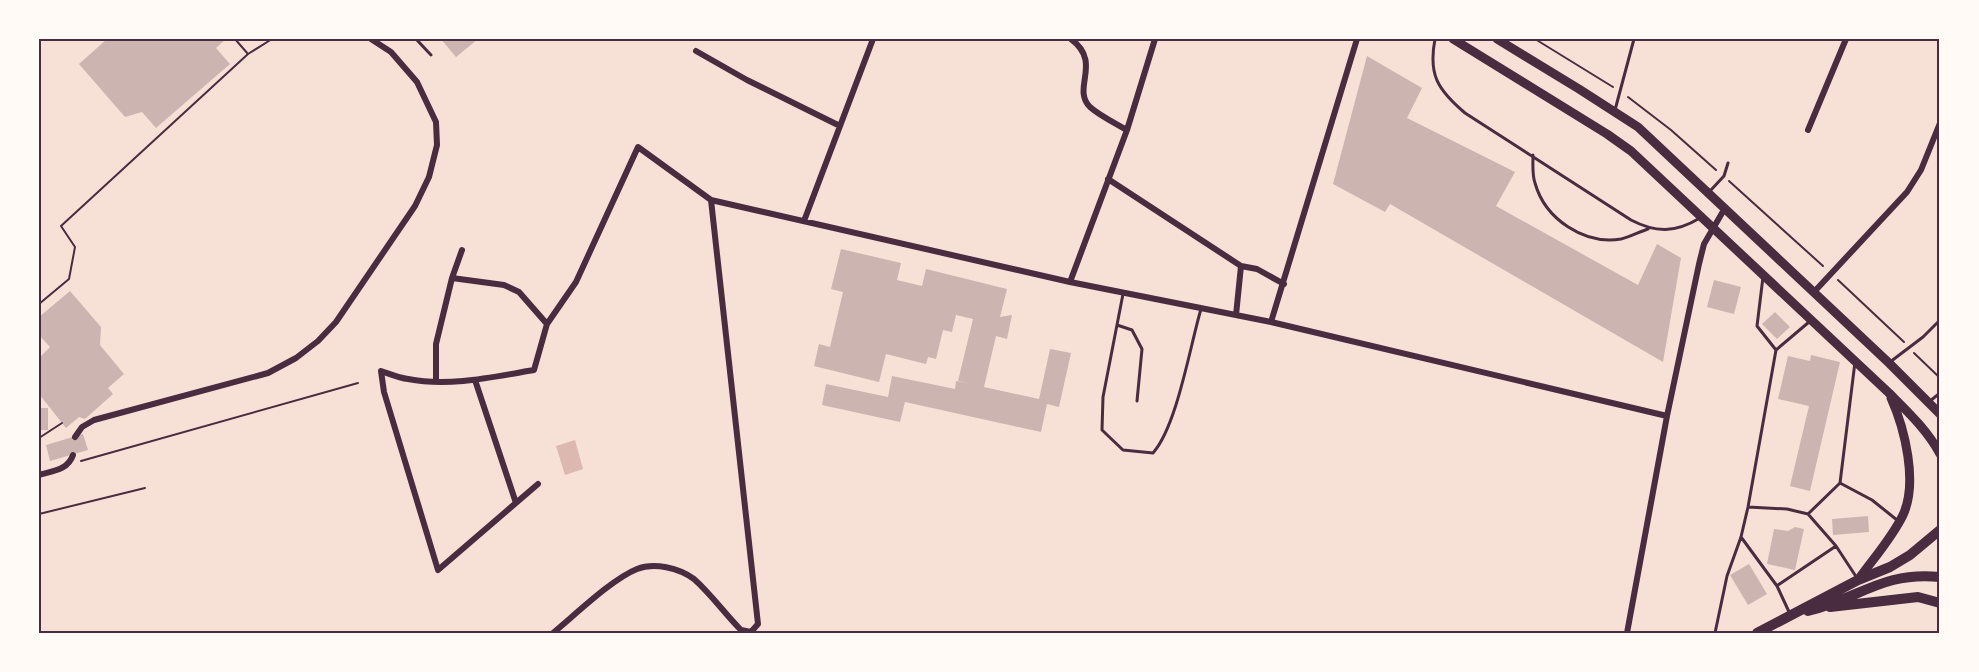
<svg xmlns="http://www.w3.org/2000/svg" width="1979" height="672" font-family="Quicksand,sans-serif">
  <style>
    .water { fill: #dcb8b0 }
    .building { fill: #ccb4b1 }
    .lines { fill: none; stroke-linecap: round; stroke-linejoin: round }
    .path { stroke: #4a2c40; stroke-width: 2 }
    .service { stroke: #4a2c40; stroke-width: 3 }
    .minor { stroke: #4a2c40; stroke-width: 6 }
    .secondary { stroke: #4a2c40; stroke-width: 9 }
    .primary { stroke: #4a2c40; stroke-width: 10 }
    .neatline { fill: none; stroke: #4a2c40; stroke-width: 2 }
  </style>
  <rect width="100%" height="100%" fill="#f7e1d7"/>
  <path class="water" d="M575,440L583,469L565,475L556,446Z"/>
  <path class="building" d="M107,39H226L216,48L230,64L156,128L142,112L125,117L79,64Z
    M441,39H478L456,57Z
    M1367,56L1422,88L1407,118L1515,172L1496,206L1638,285L1657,244L1681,258L1663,362L1390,204L1385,212L1333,184Z
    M841,249L901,263L897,280L922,286L926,269L1007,289L1000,317L1012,315L1007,339L996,336L984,387L1039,399L1050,349L1071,353L1059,407L1047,404L1041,432L905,402L900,422L822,405L826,384L888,397L892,376L955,389L956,381L972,384L958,381L973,319L956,315L952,332L943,330L936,359L928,357L926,364L886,354L879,382L814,366L819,344L830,347L843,292L831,289Z
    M1714,280L1741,287L1734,314L1707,307Z
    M70,291L101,327L100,345L124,374L108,388L113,394L85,419L79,417L66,428L39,394V358L50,347L39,335V317Z
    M1775,312L1790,327L1777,339L1762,324Z
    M1811,355L1840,362L1810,491L1790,486L1809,406L1778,399L1788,356L1810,361Z
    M39,408H48V430H39Z
    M83,434L88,450L50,461L46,445Z
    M1868,516L1869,532L1833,535L1832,519Z
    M1795,527L1804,529L1795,570L1767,564L1774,529L1788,531Z
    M1749,564L1767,594L1748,605L1730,575Z"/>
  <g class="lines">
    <path class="path" d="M235,39L248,54
      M1535,39L1613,87
      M1628,97L1671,130L1716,170
      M1729,181L1823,266
      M1838,280L1904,342
      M39,304L69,279L75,247L61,226L248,54L272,39
      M1914,353L1940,378
      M39,438L62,423
      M81,461L358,383
      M39,514L145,488"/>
    <path class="service" d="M416,39L431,55
      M1435,39C1428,75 1438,90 1465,113L1631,220C1656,233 1675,233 1700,218
      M1615,110L1634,39
      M1533,155C1533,164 1532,175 1535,183C1545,219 1584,245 1621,239C1630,237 1639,232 1648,229
      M1710,191L1724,176L1728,163
      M1123,294L1103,397L1102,430L1123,450L1153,453C1177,426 1190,346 1201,309
      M1117,325L1132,330L1142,349L1137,401
      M1776,350L1809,322
      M1890,362L1923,337L1940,320
      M1930,401L1940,393
      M1840,483L1872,500L1897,520
      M1748,507L1787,509L1808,514L1836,546L1857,578
      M1808,514L1840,483L1855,362
      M1741,537L1777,586L1790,614
      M1778,585L1836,546
      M1715,633L1727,576L1741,537L1748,507L1776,350L1757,326L1763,277"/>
    <path class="minor" d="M1071,39C1103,63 1071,88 1090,107C1100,116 1115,123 1127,130
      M696,51L747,80L840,126
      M1808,130L1846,39
      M1108,179L1241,266L1257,269L1284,284
      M804,221L873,39
      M452,278L504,285L519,292L547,324
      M1070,282L1127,130L1155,39
      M1814,292L1907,192L1921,170L1940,123
      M1236,315L1241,266
      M1271,322L1357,39
      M475,380L516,503
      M436,381V344L452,278L462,250
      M75,437L82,427L94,420L268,373L296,358L318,341L336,322L415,206L429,177L437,145L436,122L417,82L391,52L371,39
      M39,475C53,471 68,470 73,455
      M538,484L438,570L384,392L381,371C390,374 399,378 408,379C449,387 493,377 534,370L547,324L576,282L638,147L711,200L1070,282L1271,322L1667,416
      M553,633C575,615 612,579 637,569C654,562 679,568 694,579C711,594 725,614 741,630L751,632L758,624L711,200
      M1627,633L1667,416L1699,264L1704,244L1725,208"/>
    <path class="secondary" d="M1453,39L1607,134L1631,151L1889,393C1908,412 1928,431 1940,454
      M1497,39L1579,89L1638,127L1889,363L1940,414
      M1858,580C1873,559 1892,538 1903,515C1918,483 1905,429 1891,398"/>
    <path class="primary" d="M1830,607L1918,597L1940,603
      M1808,611C1859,599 1882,571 1940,577
      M1757,633L1858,580L1890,567L1910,555L1940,530"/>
  </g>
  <rect width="1979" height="672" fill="none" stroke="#fffaf5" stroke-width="81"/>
  <rect x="40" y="40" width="1898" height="592" class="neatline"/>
</svg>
